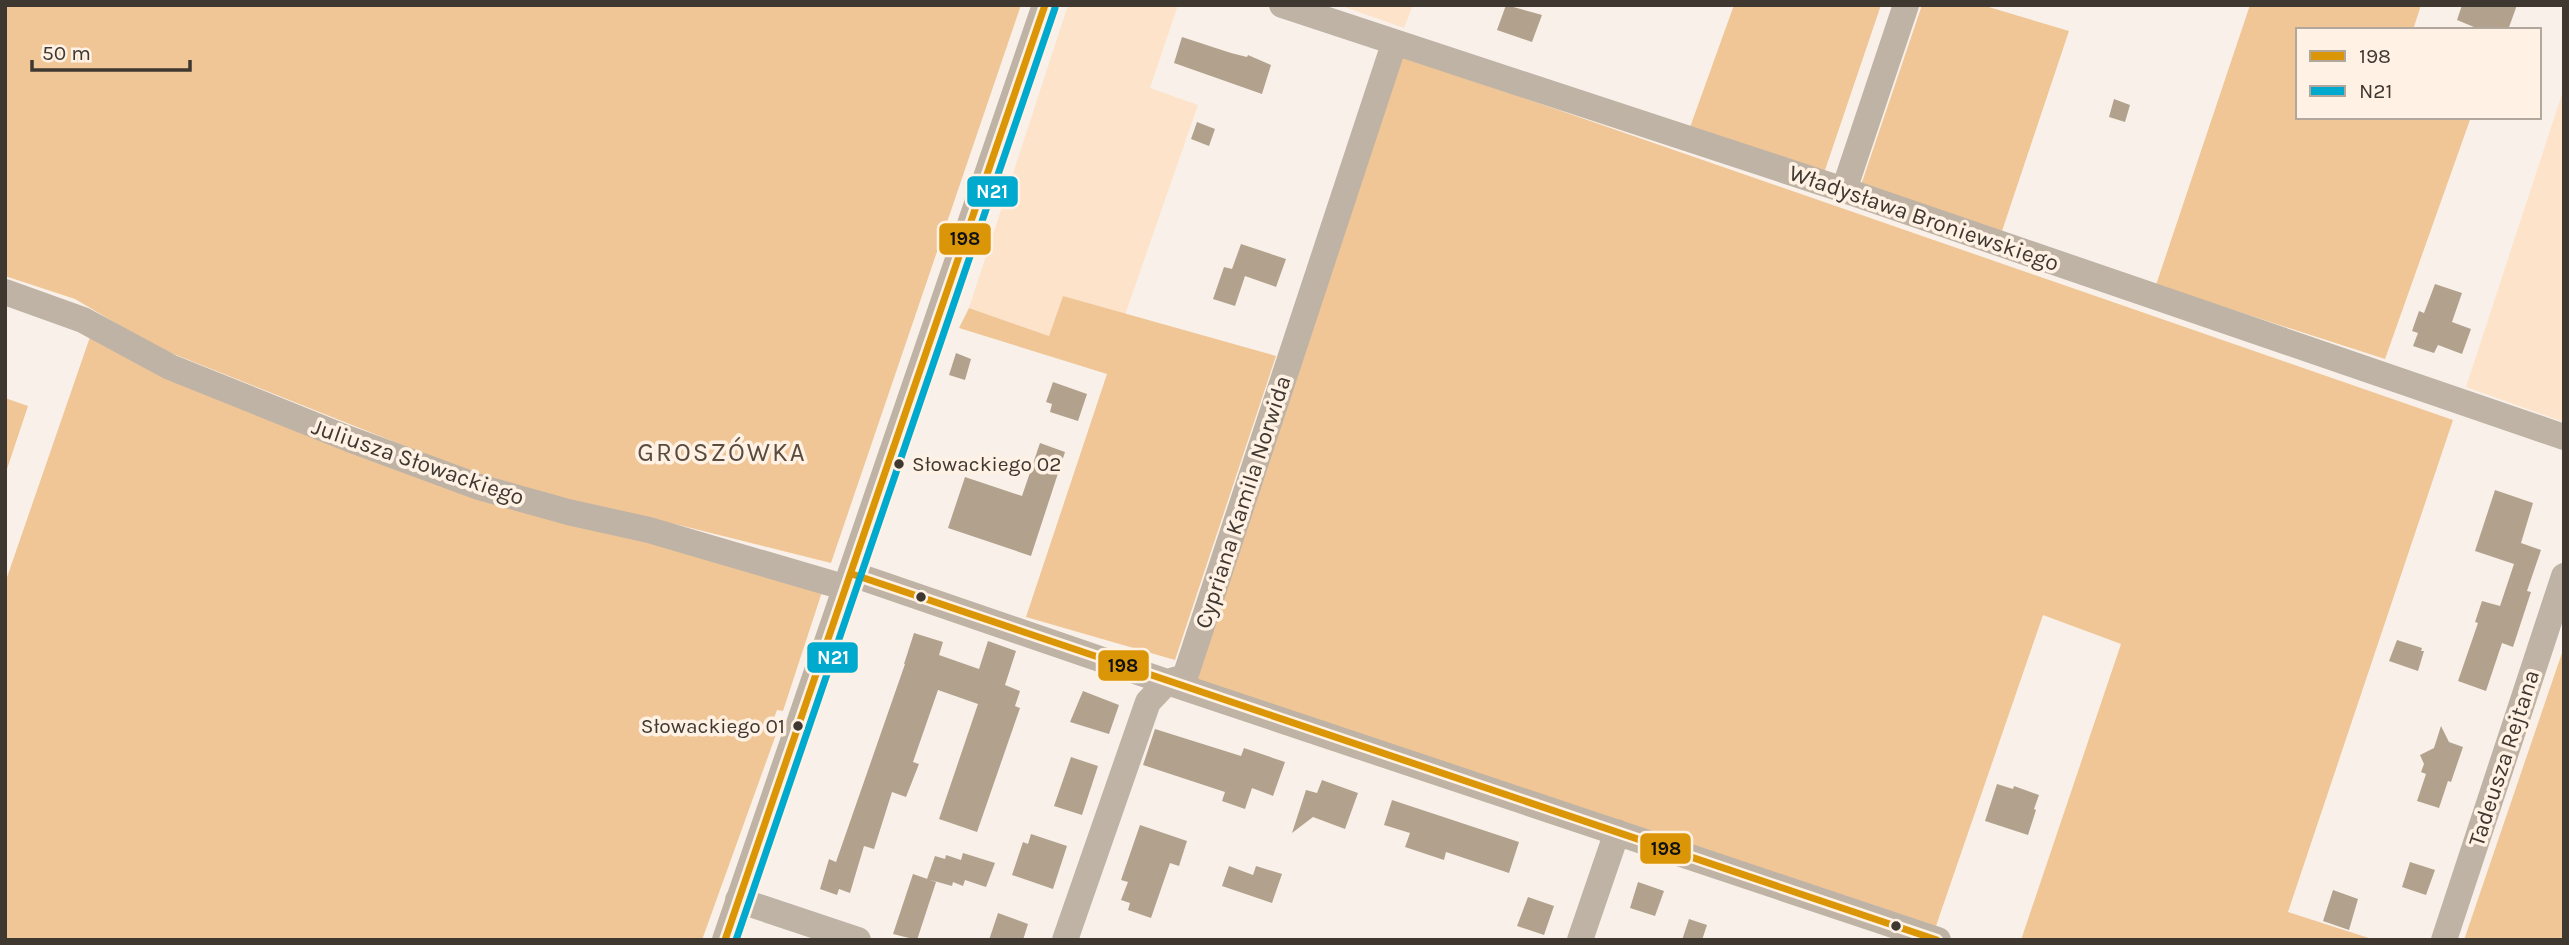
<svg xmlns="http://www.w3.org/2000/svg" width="2569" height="945" font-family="Karla,sans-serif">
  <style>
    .green { fill: #fce3ca }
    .forest { fill: #f0c697 }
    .building { fill: #b2a28d }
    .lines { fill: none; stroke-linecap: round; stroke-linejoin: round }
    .minor { stroke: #bfb3a6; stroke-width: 26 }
    .bus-1-casing { stroke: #fff1e3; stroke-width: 12 }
    .bus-2-casing { stroke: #fff1e3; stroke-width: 12 }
    .bus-1 { stroke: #db9607; stroke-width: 7 }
    .bus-2 { stroke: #00a9ce; stroke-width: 7 }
    .bus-dot { fill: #3f3831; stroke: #fff1e3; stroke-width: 2.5 }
    .labels { text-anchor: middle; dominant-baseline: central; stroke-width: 7; stroke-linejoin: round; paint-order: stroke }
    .bus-label { font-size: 21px; fill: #3f3831; stroke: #fff1e3; text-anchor: start }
    .street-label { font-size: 23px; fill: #3f3831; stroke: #fff1e3 }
    .quarter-label { font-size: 26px; letter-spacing: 2px; fill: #594b3d; stroke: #fff1e3 }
    .line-badge { stroke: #fff1e3; stroke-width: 2.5 }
    .badge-label { font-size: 19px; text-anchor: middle; font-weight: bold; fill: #fff }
    .pale-badge-label { font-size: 19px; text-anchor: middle; font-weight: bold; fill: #111 }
  </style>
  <rect width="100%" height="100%" fill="#f9f1e9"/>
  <path class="green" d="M1068,5H1178L1150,88L1198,105L1125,315L1063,296L1049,336L969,308Z
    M1339,5H1413L1404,28Z
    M2564,88V422L2466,387Z"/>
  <path class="forest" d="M5,5H1021L831,563L679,525L578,505L470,472L156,347L75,299L5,276Z
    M1734,5H1881L1823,176L1689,130Z
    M1922,5H1982L2069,31L2001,234L1860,188Z
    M2250,5H2421L2413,30H2298V117H2471L2385,359L2156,285Z
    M1403,56L2453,420L2288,912L2375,940H2021L2121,644L2043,615L1936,926L1196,679Z
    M1063,296L1276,356L1175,660L1026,617L1107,374L959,328L969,308L1049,336Z
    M90,337L822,592L783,711L777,710L771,726L778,729L702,940H5V583Z
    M5,398L28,406L5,475Z
    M2564,647V940H2464Z"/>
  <path class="building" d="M1506,5L1542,15L1532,42L1497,30Z
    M2462,5H2517L2508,30H2481L2457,20Z
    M1182,37L1231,53L1247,57L1248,55L1271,65L1262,94L1174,63Z
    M2114,99L2130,105L2125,122L2109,117Z
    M1197,122L1215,129L1209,146L1191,139Z
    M1241,244L1286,259L1276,287L1245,276L1235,306L1213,299L1224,267L1232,269Z
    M2435,284L2462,293L2452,322L2471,329L2462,354L2438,345L2434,353L2413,346L2418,333L2412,331L2419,311L2424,313Z
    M956,353L971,359L965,380L949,375Z
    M1053,382L1087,394L1078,421L1050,412L1052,404L1046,402Z
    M1040,443L1065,452L1031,556L948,528L965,477L1022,496Z
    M2495,490L2533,503L2521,543L2541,550L2527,591L2531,592L2513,647L2502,643L2486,691L2458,681L2478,623L2475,622L2482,601L2500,606L2514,564L2475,551Z
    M914,633L943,642L939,655L979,669L988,641L1016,651L1005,685L1020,691L1015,706L1020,708L977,832L939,819L978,704L938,690L913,762L919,764L906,797L892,792L874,849L864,846L850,893L839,889L837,895L820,889L829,859L836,862L905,664H904Z
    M2397,640L2422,648L2421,651H2424L2418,671L2389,661Z
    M1083,691L1119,705L1109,734L1070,722Z
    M2441,726L2449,742L2463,747L2451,782L2448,781L2439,808L2417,801L2426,774L2421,772L2424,764L2420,755L2434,748Z
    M1155,729L1241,756L1244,748L1285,762L1273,796L1252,788L1245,809L1222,801L1225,792L1143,765Z
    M1071,757L1098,766L1082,815L1054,806Z
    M1322,780L1358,793L1345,829L1313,817L1292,833L1306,790L1317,793Z
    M1997,784L2013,789L2014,786L2039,795L2034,809L2036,810L2028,835L1985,821Z
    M1392,800L1519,842L1509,873L1446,852L1444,860L1405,847L1410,833L1384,825Z
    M1140,825L1187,841L1179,866L1170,863L1151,918L1128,910L1130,903L1121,900L1128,882L1121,880Z
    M1031,834L1067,846L1053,889L1012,875L1023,842L1028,844Z
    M963,853L995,863L986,887L965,880L963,886L953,882L952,886L927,879L935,856L945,859L946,855L961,860Z
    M2410,862L2435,870L2426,895L2402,887Z
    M1229,866L1253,875L1256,866L1282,874L1272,903L1222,886Z
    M913,874L936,882L917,940L893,934Z
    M1638,882L1664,891L1655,916L1630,908Z
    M2333,890L2358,899L2349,930L2323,921Z
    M1528,897L1554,906L1544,935L1517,926Z
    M998,913L1028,924L1023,940H989Z
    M1689,919L1707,925L1702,940H1682Z"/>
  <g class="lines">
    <path class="minor" d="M1282,5L1844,190L2564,437
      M1844,190L1906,5
      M5,292L83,320L170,367L349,439L479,487L568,512L649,530L847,588
      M852,574L1167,682L1938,940
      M738,900L858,940
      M725,940L1045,5
      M1065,940L1148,702L1167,682L1185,677L1394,44
      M1580,940L1617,832
      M2444,940L2564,576"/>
    <g class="bus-1-casing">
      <path id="bus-1" d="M852,574L1937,940
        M725,940L1045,5"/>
    </g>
    <g class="bus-2-casing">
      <path id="bus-2" d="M736,940L1055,8"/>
    </g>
    <use href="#bus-1" class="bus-1"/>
    <use href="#bus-2" class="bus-2"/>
  </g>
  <g class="bus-dot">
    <circle cx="899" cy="464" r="6"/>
    <circle cx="921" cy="597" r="6"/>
    <circle cx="798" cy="726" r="6"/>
    <circle cx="1896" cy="926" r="6"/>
  </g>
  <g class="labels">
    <g class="bus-label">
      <text x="912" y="464">Słowackiego 02</text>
      <text x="785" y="726" text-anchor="end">Słowackiego 01</text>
    </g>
    <g class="street-label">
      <text transform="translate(1924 218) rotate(19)">Władysława Broniewskiego</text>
      <text transform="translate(418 462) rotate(19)">Juliusza Słowackiego</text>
      <text transform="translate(1243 502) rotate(-72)">Cypriana Kamila Norwida</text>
      <text transform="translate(2504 758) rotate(-72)">Tadeusza Rejtana</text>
    </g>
    <g class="quarter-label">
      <text x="722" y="452">GROSZÓWKA</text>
    </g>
  </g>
  <g class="line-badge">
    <rect x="966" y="175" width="53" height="33" rx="7" fill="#00a9ce"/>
    <rect x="938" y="222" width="54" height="34" rx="7" fill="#db9607"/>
    <rect x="806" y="641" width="53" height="33" rx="7" fill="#00a9ce"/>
    <rect x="1097" y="649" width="53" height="33" rx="7" fill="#db9607"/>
    <rect x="1639" y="832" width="53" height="33" rx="7" fill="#db9607"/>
  </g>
  <g class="badge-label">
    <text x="992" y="198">N21</text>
    <text x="833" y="664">N21</text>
  </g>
  <g class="pale-badge-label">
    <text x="965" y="245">198</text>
    <text x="1123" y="672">198</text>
    <text x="1666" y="855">198</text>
  </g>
  <rect width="2569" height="945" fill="none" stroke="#3f3831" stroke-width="14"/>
  <rect x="2296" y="28" width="245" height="91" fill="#fff1e3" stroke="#b2a79c" stroke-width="2"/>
  <rect x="2310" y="51" width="35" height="10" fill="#db9607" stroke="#b2a79c" stroke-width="2"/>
  <text x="2359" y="63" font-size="21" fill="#3f3831">198</text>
  <rect x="2310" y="86" width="35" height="10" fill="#00a9ce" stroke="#b2a79c" stroke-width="2"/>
  <text x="2359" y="98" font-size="21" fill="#3f3831">N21</text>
  <path d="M32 60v10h158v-10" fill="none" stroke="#3f3831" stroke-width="3.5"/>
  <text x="42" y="60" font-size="21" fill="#3f3831" stroke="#fff1e3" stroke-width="5" paint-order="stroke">50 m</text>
</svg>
